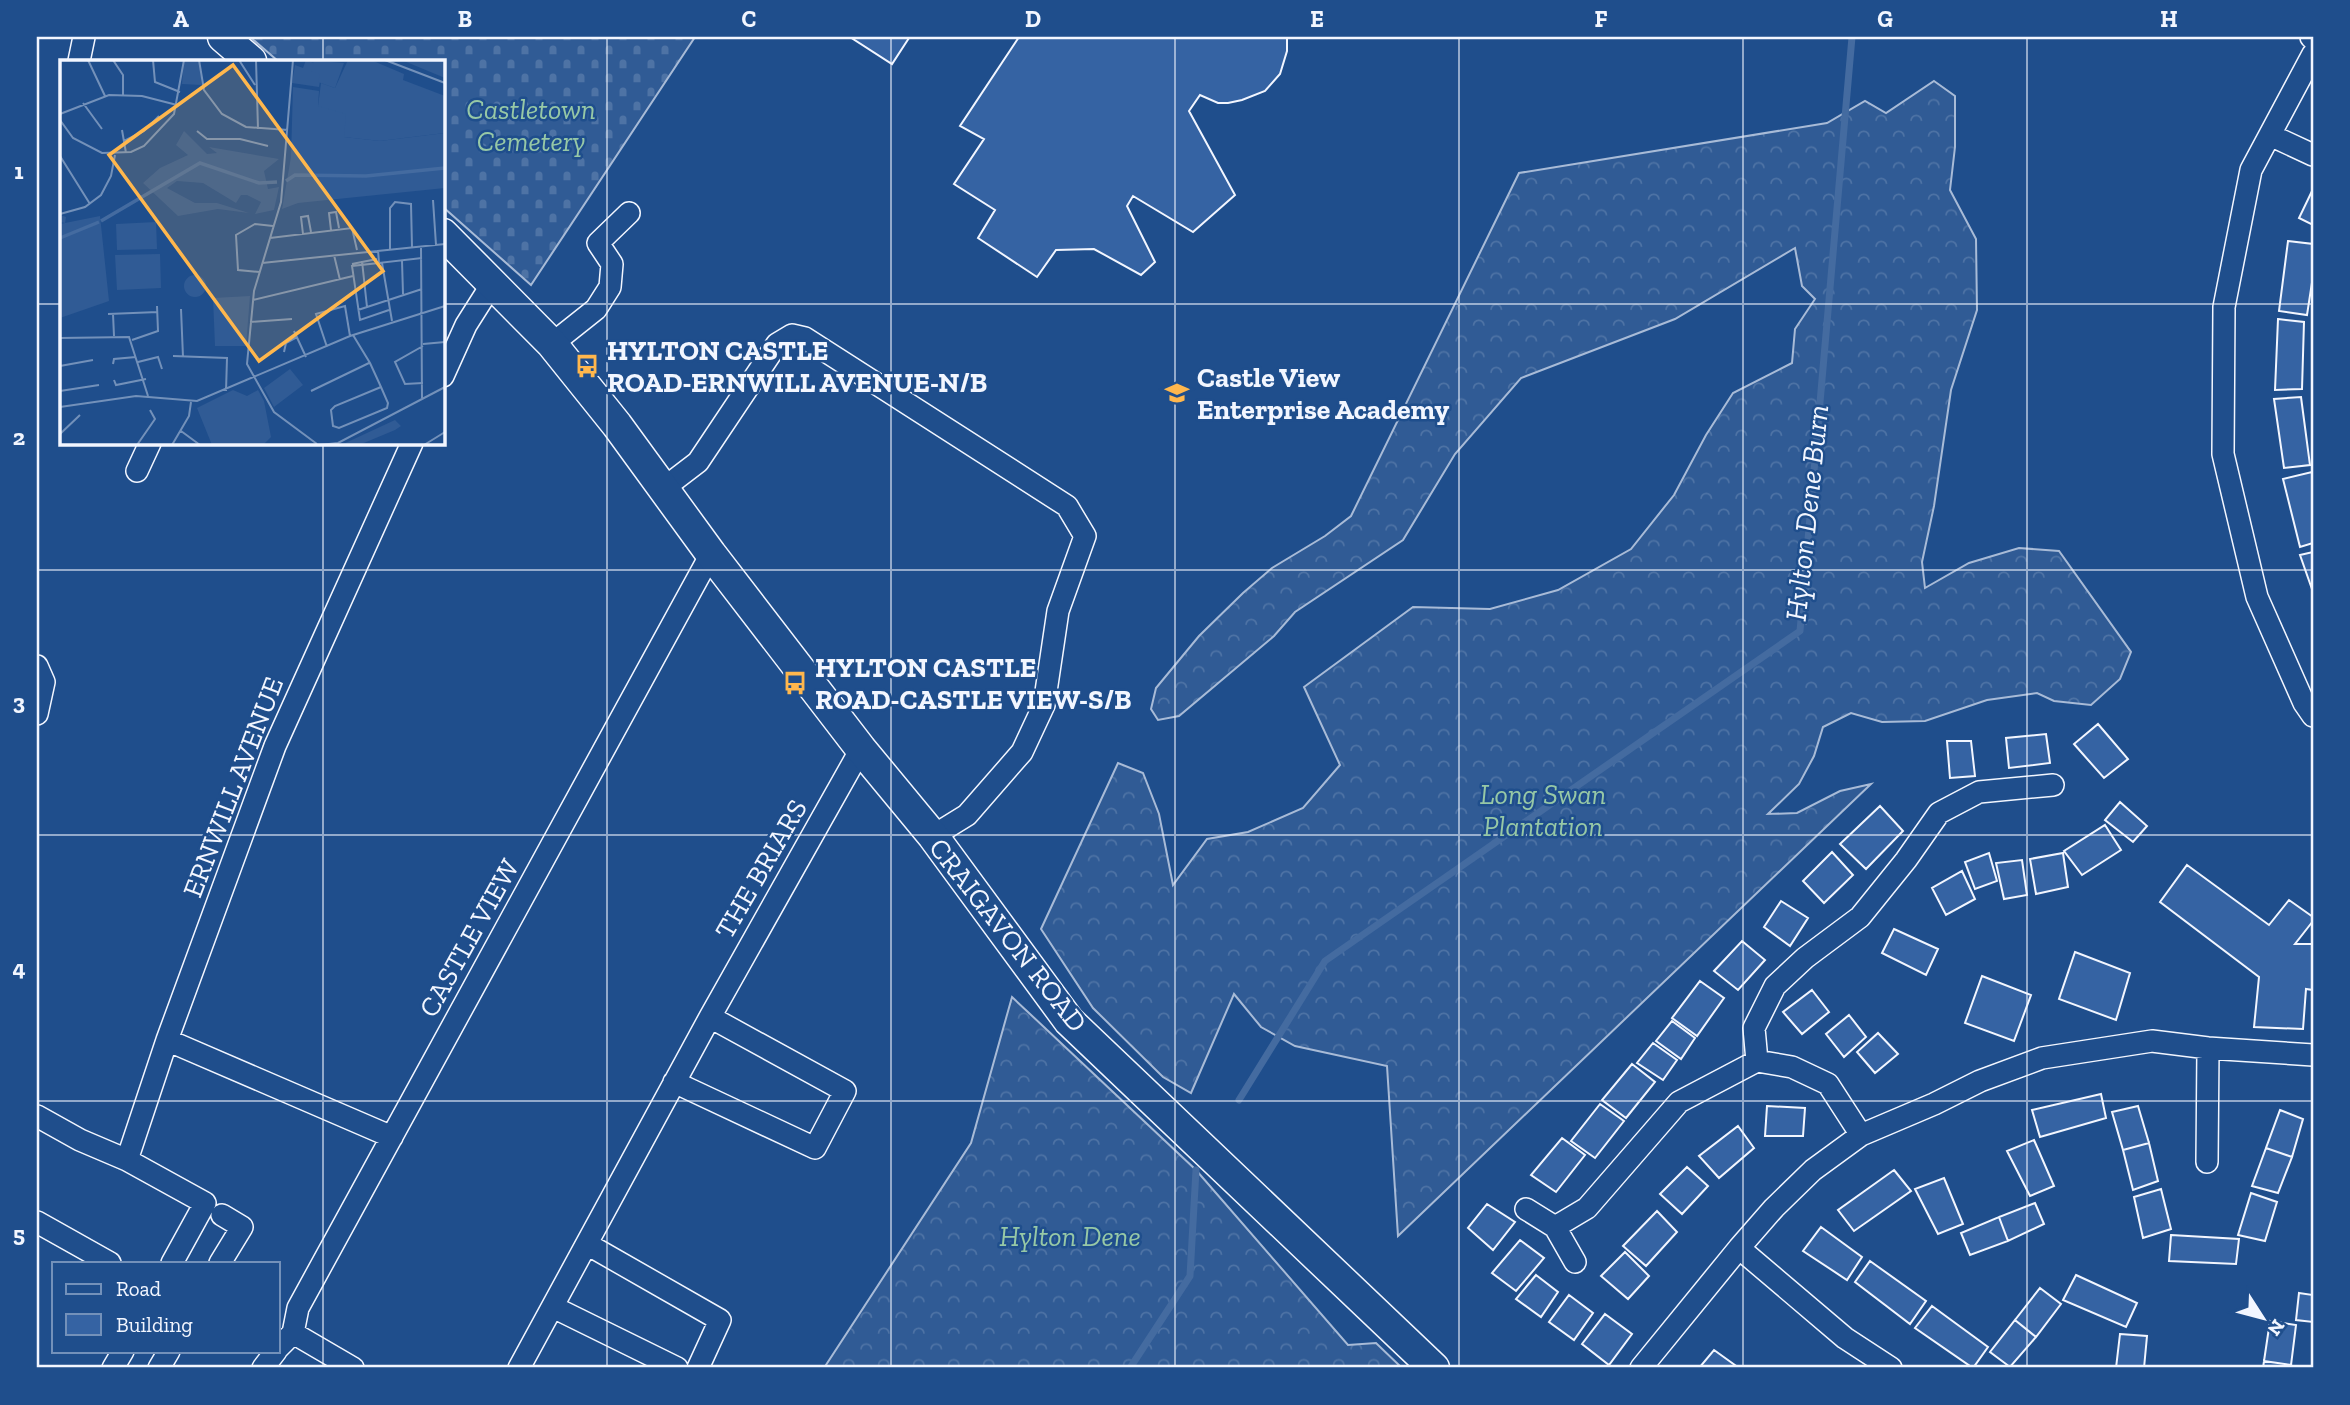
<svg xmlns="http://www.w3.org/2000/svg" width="2350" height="1405" font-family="'Zilla Slab',serif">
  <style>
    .forest { fill: url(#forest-crowns); stroke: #a8bbd7; stroke-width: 2 }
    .cemetery { fill: url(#cemetery-stones); stroke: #a8bbd7; stroke-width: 2 }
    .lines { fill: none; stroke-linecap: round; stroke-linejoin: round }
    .stream { stroke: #446ba0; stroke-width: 7 }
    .building { fill: #3563a3; stroke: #f2f6ff; stroke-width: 2 }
    .street-casing { stroke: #f2f6ff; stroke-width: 24 }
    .secondary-casing { stroke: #f2f6ff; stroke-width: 33 }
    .street { stroke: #1f4e8c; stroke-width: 21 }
    .secondary { stroke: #1f4e8c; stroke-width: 30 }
    .grid { fill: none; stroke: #f2f6ff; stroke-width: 2; stroke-opacity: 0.55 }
    .labels { text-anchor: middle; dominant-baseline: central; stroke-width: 5; stroke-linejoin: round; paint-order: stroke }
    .park-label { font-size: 28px; font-style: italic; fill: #97c8a6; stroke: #1f4e8c }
    .poi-label { font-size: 28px; font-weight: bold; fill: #f2f6ff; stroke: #1f4e8c; text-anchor: start }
    .street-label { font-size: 28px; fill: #f2f6ff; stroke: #1f4e8c }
    .water-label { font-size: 30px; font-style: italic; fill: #f2f6ff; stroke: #1f4e8c }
    .inset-river { fill: none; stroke: #446ba0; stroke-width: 3.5 }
    .inset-road { fill: none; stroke: #7391ba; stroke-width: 2 }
    .view { fill: #ffb74d; fill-opacity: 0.15; stroke: #ffb74d; stroke-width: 3.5 }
    .inset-edge { fill: none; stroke: #f2f6ff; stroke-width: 3.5 }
    .neatline { fill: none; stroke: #f2f6ff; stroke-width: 2.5 }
    .grid-label { font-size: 23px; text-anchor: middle; font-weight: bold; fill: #f2f6ff }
  </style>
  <defs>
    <pattern id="forest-crowns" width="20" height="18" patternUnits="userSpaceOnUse" patternTransform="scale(1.75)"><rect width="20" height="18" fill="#305b95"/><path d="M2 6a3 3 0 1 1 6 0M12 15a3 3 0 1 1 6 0" fill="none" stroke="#4e73a5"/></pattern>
    <pattern id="cemetery-stones" width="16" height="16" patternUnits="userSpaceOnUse" patternTransform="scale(1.75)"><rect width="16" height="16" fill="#305b95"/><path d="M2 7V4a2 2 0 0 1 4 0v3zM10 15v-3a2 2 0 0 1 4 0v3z" fill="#4e73a5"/></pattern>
  </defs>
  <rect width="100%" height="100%" fill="#1f4e8c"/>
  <path class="forest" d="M1934,81L1955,96V147L1950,190L1976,239L1977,310L1951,390L1934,506L1922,562L1925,588L1969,563L2019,548L2059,551L2131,652L2120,679L2091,705L2054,701L2037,693L1987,700L1925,721L1882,722L1851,713L1823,727L1814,756L1799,784L1768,814L1797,813L1840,791L1871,784L1398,1236L1387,1066L1295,1046L1261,1027L1234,994L1191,1093L1163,1077L1093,1008L1041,929L1118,763L1143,773L1159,814L1173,885L1207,839L1248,832L1303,808L1340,765L1304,687L1413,607L1490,609L1558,590L1631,549L1674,495L1706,435L1733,393L1792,363L1795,329L1815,299L1802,286L1795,248L1675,319L1521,378L1455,454L1403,540L1295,612L1274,636L1179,716L1158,720L1151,709L1156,688L1199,636L1243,593L1272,568L1325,536L1351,516L1519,173L1827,123L1865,101L1886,113Z
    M1012,997L1196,1170L1348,1345L1376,1343L1402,1368H824L971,1143Z"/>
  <path class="cemetery" d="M250,37H695L531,285L443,207V61H278Z"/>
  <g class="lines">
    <path class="stream" d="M1239,1100L1325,961L1800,631L1852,37
      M1130,1368L1190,1276L1196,1170"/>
  </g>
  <path class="building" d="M850,37H907L909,38L892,64Z
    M1019,37H1287V51L1280,74L1265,91L1242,100L1228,103H1218L1200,95L1189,111L1235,195L1193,232L1133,196L1127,206L1155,262L1141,275L1094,249L1056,250L1037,277L978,238L995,210L954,184L984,139L960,126Z
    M2313,189V225L2299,218Z
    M2288,241L2313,244V276L2307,315L2279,311Z
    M2278,319L2304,322L2302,389L2275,390Z
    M2301,397L2310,465L2284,468L2274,399Z
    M2312,472L2313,543L2300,547L2283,479Z
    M2313,552V592L2300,555Z
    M2098,724L2128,759L2104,778L2074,744Z
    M2046,734L2050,763L2009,768L2006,738Z
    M1947,741H1971L1975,776L1950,778Z
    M2120,802L2147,826L2133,842L2105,820Z
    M1880,806L1903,831L1866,869L1840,844Z
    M2105,825L2121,850L2082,875L2064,851Z
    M1832,852L1853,875L1824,903L1803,881Z
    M1989,853L1997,881L1975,889L1965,862Z
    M2063,853L2068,887L2036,894L2030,859Z
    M2022,860L2027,895L2004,899L1996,863Z
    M2187,865L2269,925L2289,900L2313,917V921L2295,944H2313V990L2306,989L2303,1029L2254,1027L2259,977L2160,902Z
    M1962,871L1975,899L1946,915L1932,888Z
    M1781,901L1808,918L1790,946L1764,927Z
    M1894,929L1938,949L1926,975L1882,953Z
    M1742,941L1765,960L1738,990L1714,971Z
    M2075,952L2130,973L2116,1020L2059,999Z
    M1982,976L2031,995L2014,1041L1965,1023Z
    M1700,981L1724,998L1697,1036L1672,1018Z
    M1812,990L1829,1012L1802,1034L1783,1012Z
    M1849,1015L1866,1037L1844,1057L1826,1034Z
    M1672,1021L1695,1038L1681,1059L1656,1041Z
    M1878,1033L1898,1054L1875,1073L1857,1052Z
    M1653,1043L1677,1060L1663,1080L1637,1063Z
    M1632,1064L1655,1082L1626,1118L1602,1100Z
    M2101,1094L2106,1118L2040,1137L2032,1110Z
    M1600,1104L1624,1121L1595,1158L1571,1141Z
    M1767,1106L1805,1108L1803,1136H1765Z
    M2138,1106L2149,1143L2123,1150L2112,1112Z
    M2280,1110L2303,1119L2292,1157L2266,1148Z
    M1738,1126L1754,1148L1719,1178L1699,1156Z
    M1562,1138L1585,1155L1556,1192L1531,1175Z
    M2034,1140L2054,1186L2030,1196L2007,1151Z
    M2149,1143L2158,1181L2133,1190L2123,1150Z
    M2266,1148L2292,1157L2278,1193L2252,1186Z
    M1687,1167L1708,1186L1682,1214L1660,1194Z
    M1894,1170L1911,1191L1854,1231L1838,1210Z
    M1944,1178L1963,1224L1938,1234L1915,1189Z
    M2161,1189L2171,1229L2143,1238L2134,1197Z
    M2251,1193L2277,1202L2265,1241L2238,1235Z
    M2035,1203L2044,1224L2008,1241L1999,1217Z
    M1487,1204L1515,1222L1493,1250L1468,1228Z
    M1657,1211L1677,1232L1646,1266L1623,1246Z
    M1999,1217L2008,1241L1970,1255L1961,1233Z
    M1821,1227L1862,1257L1847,1280L1803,1251Z
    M2171,1235L2239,1239L2236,1264L2169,1261Z
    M1520,1240L1544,1258L1516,1291L1492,1273Z
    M1625,1252L1649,1276L1628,1299L1601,1276Z
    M1870,1261L1926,1301L1910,1324L1855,1282Z
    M1536,1275L1558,1292L1541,1317L1516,1299Z
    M2076,1275L2137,1303L2126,1327L2063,1300Z
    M2040,1288L2061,1304L2036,1337L2015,1320Z
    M2299,1293L2313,1295V1322L2296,1320Z
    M1569,1295L1593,1313L1574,1340L1549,1322Z
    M1932,1306L1988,1347L1973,1368L1915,1328Z
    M1605,1314L1632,1334L1609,1365L1582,1344Z
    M2015,1320L2036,1337L2010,1367L1990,1352Z
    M2270,1321L2296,1325L2291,1365L2264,1361Z
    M2120,1334L2147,1336L2144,1368H2116Z
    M1714,1350L1739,1368H1699Z
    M2264,1361L2291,1365L2290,1368H2263Z"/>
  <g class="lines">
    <g class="street-casing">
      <path id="street" d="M2311,37L2313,39
        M2313,54L2251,170L2224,307L2223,454L2257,597L2304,703L2313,716
        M79,61L84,37
        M2270,135L2313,155
        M552,344L596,309L610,287L612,264L598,243L629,213
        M443,376L466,325L492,284
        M137,471L150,443
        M664,488L698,462L777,344L792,335L805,338L1067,506L1085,536L1058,611L1044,705L1022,752L967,815L933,836
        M37,666L44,682L37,714
        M167,1040L392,1137
        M1757,1061L1792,1067L1828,1084L1861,1135
        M674,1082L815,1148L845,1091L710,1017
        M37,1116L80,1140L127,1160L205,1203L172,1263
        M127,1160L167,1040L275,746L412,443
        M2207,1162L2208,1048
        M1526,1209L1555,1227L1575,1262
        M37,1222L110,1263
        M1555,1227L1587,1208L1679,1102L1757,1061L1754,1028L1775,986L1805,958L1860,917L1906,860L1939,813L1979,792L2053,785
        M587,1244L720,1320L698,1368
        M1739,1248L1845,1338L1891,1368
        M220,1263L242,1227L222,1215
        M553,1307L677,1368
        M293,1333L353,1368
        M278,1348L293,1333L298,1308L711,554
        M113,1368L123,1351
        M159,1368L169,1351
        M263,1368L276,1351
        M519,1368L710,1017L861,749
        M1641,1368L1739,1248L1774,1208L1813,1170L1861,1135L1934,1104L1980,1081L2042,1058L2152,1041L2208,1048L2313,1055"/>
    </g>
    <g class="secondary-casing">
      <path id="secondary" d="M223,37L251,61
        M443,234L552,344L617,425L711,554L861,749L933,836L1069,1021L1434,1368"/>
    </g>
    <use href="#street" class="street"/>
    <use href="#secondary" class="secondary"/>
  </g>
  <path class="grid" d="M323,37V61M607,37V1368M891,37V1368M1175,37V1368M1459,37V1368M1743,37V1368M2027,37V1368M37,304H61M443,304H2313M323,443V1368M37,570H2313M37,835H2313M37,1101H2313"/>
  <defs>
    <g id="bus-bare" transform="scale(1.89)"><path d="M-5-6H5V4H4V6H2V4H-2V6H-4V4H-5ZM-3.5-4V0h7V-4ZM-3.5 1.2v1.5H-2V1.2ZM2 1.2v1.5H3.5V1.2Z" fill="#ffb74d" stroke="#1f4e8c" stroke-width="2.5" paint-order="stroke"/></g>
    <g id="school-bare" transform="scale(1.89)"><path d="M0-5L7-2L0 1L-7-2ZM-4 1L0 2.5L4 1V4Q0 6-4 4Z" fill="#ffb74d" stroke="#1f4e8c" stroke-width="2.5" paint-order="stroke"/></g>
  </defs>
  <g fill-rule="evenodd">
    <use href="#bus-bare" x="587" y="366"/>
    <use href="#school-bare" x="1177" y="393"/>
    <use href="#bus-bare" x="795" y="683"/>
  </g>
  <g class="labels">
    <g class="park-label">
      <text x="531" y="109">Castletown<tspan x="531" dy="32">Cemetery</tspan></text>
      <text x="1543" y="794">Long Swan<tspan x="1543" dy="32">Plantation</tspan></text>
      <text x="1070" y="1236">Hylton Dene</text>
    </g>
    <g class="poi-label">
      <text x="607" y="350">HYLTON CASTLE<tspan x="607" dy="32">ROAD-ERNWILL AVENUE-N/B</tspan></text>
      <text x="1197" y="377">Castle View<tspan x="1197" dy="32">Enterprise Academy</tspan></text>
      <text x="815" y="667">HYLTON CASTLE<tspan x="815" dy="32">ROAD-CASTLE VIEW-S/B</tspan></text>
    </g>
    <g class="street-label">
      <text transform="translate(233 787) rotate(-69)">ERNWILL AVENUE</text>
      <text transform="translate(761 869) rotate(-60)">THE BRIARS</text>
      <text transform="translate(1008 935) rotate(52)">CRAIGAVON ROAD</text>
      <text transform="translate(469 938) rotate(-61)">CASTLE VIEW</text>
    </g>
    <g class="water-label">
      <text transform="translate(1807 513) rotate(-84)">Hylton Dene Burn</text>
    </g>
  </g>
  <g transform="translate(60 60)">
    <rect width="385" height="385" fill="#1f4e8c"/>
    <path d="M124,0H139L142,25L122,24ZM288,0H311L344,14L343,20L385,36V73L320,81L283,77L258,46L261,23L275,28ZM385,0V18L344,1L345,0ZM96,162L97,189L57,190L56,164ZM100,194L101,228L57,230L55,195ZM124 226a11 11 0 1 1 22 0a11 11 0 1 1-22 0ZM230,309L243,325L214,347L204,328ZM173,330L187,336L198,330L204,341L211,377L203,385H152L137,348Z" fill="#305b95"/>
    <path d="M246,0L254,3L261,14L259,27L232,23L235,5L243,8ZM233,27L259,31L258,46L286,54L284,77L320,81L385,73V128L238,143L222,149L231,97ZM124,71L147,94L157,93L149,87L219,99L204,111L208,129L219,127L214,150L195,154L201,142L187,135H181L176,143L143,123L117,121L107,128L135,143H157L189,153L158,149L118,156L83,123L100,108L128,95L116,85ZM0,155L6,157L5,163L40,156L49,241L0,258V164L5,163L0,162ZM335,360L341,366L335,370L299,385H281Z" fill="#305b95"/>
    <path d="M190,236L186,286H155L153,238Z" fill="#305b95"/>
    <path d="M247,0L284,3L275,28L258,22L260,14L251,11L254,3Z" fill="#305b95"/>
    <path class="inset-river" d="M226,121L235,115L306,116L385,108M41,161L140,103L199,123L217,122M0,178L39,162"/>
    <path class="inset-road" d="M28,0L45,36M53,0L63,15V35M93,0L95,22L120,32M139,0L144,30L162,54L186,67L228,70M179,0L195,25M196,0L198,69M233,0L221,142L194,231L187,304L214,352L257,384M325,0L385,23M23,43L42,69M0,54L49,35L82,36L117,45M0,60L13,78L42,93L71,92L84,86L114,54L124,0M62,70L66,93M137,71L147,79H180L208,86M64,81L84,71L99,56M0,96L30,144M373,140L376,185M0,154L25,147L41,135L51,116L55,95M271,170L269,153L276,152L279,168M243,174L241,157L248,156L251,172M210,178L292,168L297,190M361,186L362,338M330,189V148L335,142L351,144L352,187M318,190L319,203L362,198M274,195L280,220M302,201L307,247M342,201L343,234M202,203L385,184M319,203L292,206L300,260L329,250M322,203L332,261M292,204L317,199M200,212L178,210L176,175L195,164L213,166M193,240L293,216M121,249L123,297M298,250L362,229M48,254L98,252M53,254L54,276M190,262L232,259M234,271L246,297M293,275L310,303L321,327L328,343L327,348L279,368L273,366L271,350L275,346L321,327M0,278L69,277L88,336M72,280L98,271L97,246M363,284L385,282M363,286L335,302L345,324L363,323M267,287L256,254L285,246L290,276M224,292L226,283L237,277M113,296L167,298L166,331M78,302L98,297L102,309M53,304L54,299L76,297M0,306L33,300M54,320L56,325L86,319M0,331L39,325M251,331L309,303M0,347L76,336L137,341L290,276L385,246M121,371L140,385M0,374L20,355M77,385L95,359L90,350M112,385L129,356L131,342M260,385L278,383L385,327M364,385L385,372"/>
    <path class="view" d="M173,5L323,211L199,301L49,95Z"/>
    <rect width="385" height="385" class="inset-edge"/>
  </g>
  <rect width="2350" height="1405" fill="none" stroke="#1f4e8c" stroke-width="77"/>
  <rect x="52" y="1262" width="228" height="91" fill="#1f4e8c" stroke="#7391ba" stroke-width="2"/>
  <rect x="66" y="1284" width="35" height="10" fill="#1f4e8c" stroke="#7391ba" stroke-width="2"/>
  <text x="116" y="1296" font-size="21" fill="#f2f6ff">Road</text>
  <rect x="66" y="1314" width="35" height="21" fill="#3563a3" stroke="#7391ba" stroke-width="2"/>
  <text x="116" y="1332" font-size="21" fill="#f2f6ff">Building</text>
  <g transform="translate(2263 1318) rotate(126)" stroke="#1f4e8c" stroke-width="5" paint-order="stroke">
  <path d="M0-5L12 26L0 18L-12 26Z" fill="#f2f6ff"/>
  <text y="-10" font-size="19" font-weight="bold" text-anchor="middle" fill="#f2f6ff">N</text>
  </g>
  <rect x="38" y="38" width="2274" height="1328" class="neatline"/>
  <g class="grid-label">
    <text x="181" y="27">A</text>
    <text x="465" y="27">B</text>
    <text x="749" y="27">C</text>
    <text x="1033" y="27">D</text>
    <text x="1317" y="27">E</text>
    <text x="1601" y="27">F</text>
    <text x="1885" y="27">G</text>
    <text x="2169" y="27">H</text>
    <text x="19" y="179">1</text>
    <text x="19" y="445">2</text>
    <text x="19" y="710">3</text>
    <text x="19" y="976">4</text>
    <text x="19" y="1242">5</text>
  </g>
</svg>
